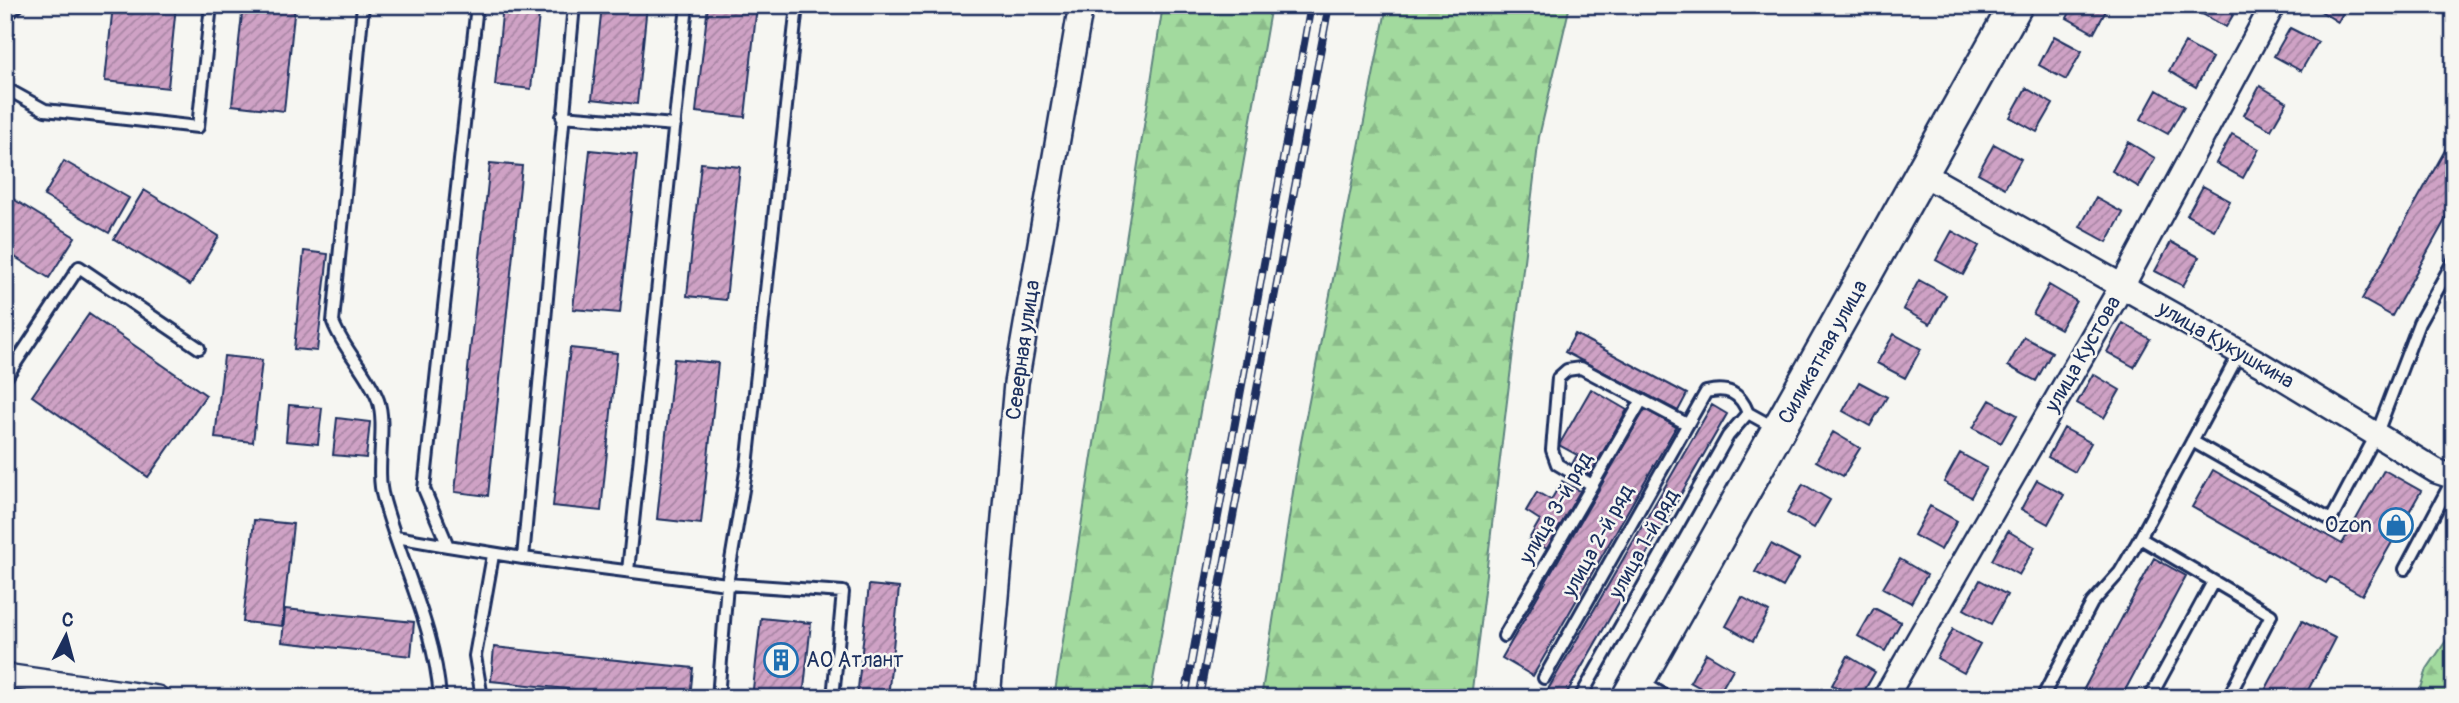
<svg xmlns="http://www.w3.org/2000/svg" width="2459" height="703" font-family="Pangolin,sans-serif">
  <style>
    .forest { fill: url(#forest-firs); stroke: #5e847e; stroke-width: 2 }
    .building { fill: url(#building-hatch); stroke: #1b2f5e; stroke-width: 2 }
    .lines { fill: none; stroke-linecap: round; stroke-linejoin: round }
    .lane-casing { stroke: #1b2f5e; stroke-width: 16 }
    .street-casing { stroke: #1b2f5e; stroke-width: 28 }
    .secondary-casing { stroke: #1b2f5e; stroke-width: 37 }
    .lane { stroke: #f6f6f2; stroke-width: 10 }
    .street { stroke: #f6f6f2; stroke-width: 23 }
    .secondary { stroke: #f6f6f2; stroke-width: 32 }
    .rail-casing { stroke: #1b2f5e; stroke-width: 8 }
    .rail { stroke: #f6f6f2; stroke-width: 5; stroke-dasharray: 16; stroke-linecap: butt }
    .labels { text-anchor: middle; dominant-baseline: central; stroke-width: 5; stroke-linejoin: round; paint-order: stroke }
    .street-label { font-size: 21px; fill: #1b2f5e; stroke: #f6f6f2 }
    .poi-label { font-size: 21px; fill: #1b2f5e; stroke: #f6f6f2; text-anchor: end }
  </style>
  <defs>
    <pattern id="forest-firs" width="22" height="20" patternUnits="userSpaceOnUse" patternTransform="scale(1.75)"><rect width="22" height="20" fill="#a2da9e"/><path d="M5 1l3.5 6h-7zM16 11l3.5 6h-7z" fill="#8bbb8a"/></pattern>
    <pattern id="building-hatch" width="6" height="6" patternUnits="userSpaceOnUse" patternTransform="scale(1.75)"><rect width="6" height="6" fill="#cfa2c5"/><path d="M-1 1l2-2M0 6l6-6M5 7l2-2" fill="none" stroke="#a784a3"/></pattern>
  </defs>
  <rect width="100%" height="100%" fill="#f6f6f2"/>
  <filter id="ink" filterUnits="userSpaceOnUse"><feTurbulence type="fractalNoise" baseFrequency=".0143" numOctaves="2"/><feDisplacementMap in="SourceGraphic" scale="14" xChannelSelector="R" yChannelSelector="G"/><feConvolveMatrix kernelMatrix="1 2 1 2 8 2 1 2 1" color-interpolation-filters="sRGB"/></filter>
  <g filter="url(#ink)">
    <path class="forest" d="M1163,5H1271L1150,698H1054Z
      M1387,5H1570L1539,137L1471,698H1261L1300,447Z
      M2454,629V698H2418L2427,669Z"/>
    <path class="building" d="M113,5H176L168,88L105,81Z
      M243,5H295L284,111L232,105Z
      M503,5H540L531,89L495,85Z
      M602,5H647L637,104L592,99Z
      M708,5H757L745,117L696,112Z
      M2074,5H2109L2094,33L2067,18Z
      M2203,5H2239L2226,27L2199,12Z
      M2311,5H2347L2338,22Z
      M2290,28L2318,42L2301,71L2274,56Z
      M2054,36L2082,51L2066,80L2039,65Z
      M2185,43L2212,58L2196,87L2169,71Z
      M2260,86L2287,102L2271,130L2244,115Z
      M2026,88L2053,104L2037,132L2010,117Z
      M2157,90L2184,106L2168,134L2141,119Z
      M2232,134L2259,149L2243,178L2216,163Z
      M2454,134V204L2392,316L2362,299Z
      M2128,142L2155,158L2139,187L2112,171Z
      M1994,144L2021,159L2005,188L1978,173Z
      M590,150L637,155L620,313L573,309Z
      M64,161L129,198L109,233L44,196Z
      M490,163L522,166L488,496L455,492Z
      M701,163L740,167L726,300L687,296Z
      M2203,186L2230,201L2214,230L2187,215Z
      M144,190L219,236L190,285L114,239Z
      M5,194L75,237L49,278L5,251Z
      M2096,198L2123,213L2107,242L2080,227Z
      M1952,231L1979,246L1963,275L1936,260Z
      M2171,242L2199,257L2183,286L2155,271Z
      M304,251L328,254L317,351L294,349Z
      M1919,280L1946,295L1930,324L1903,309Z
      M2049,285L2076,301L2060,329L2033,314Z
      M89,314L206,395L148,477L32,396Z
      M2123,323L2150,339L2134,367L2107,352Z
      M1575,334L1687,394L1678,411L1565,352Z
      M1894,334L1921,349L1905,378L1877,363Z
      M2024,337L2052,352L2036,381L2008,366Z
      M570,348L617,353L601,511L553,506Z
      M224,356L262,360L253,442L215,438Z
      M674,359L718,363L701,524L657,519Z
      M2093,374L2120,390L2104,418L2077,403Z
      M1859,382L1887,397L1870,426L1843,411Z
      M1591,389L1627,410L1589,476L1571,466L1577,455L1559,445Z
      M1990,400L2017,415L2001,443L1973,428Z
      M289,405L322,408L318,444L286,441Z
      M1712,405L1727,414L1564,698H1543Z
      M1645,409L1676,427L1533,676L1502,658Z
      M337,418L370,422L366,458L333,455Z
      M2064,428L2091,443L2075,472L2048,457Z
      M1833,432L1860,448L1843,476L1816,461Z
      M1960,453L1987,468L1971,497L1944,482Z
      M2213,470L2342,544L2384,470L2421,491L2362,595L2330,577L2326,583L2192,507Z
      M2037,480L2064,495L2048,524L2021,509Z
      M1562,481L1580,491L1547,549L1529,539L1540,520L1526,511L1537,492L1551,500Z
      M1803,484L1830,500L1814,528L1787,513Z
      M1930,506L1957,521L1941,550L1914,535Z
      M254,520L293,524L282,626L243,622Z
      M2008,531L2035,547L2019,575L1992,560Z
      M1771,544L1799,559L1783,587L1755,572Z
      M2154,558L2186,576L2121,698H2079Z
      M1900,559L1927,575L1911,603L1883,588Z
      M1980,580L2007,595L1991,624L1964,609Z
      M869,585L899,588L888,698H857Z
      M1742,597L1769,612L1753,641L1726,626Z
      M1874,608L1901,622L1885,651L1858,636Z
      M285,609L414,622L411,656L282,642Z
      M761,618L811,623L803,698H752Z
      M2302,621L2335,638L2304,698H2261Z
      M1953,629L1980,644L1964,673L1937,658Z
      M494,647L693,668L690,698H653L491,681Z
      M1706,653L1733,669L1717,697L1690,682Z
      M1848,656L1875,672L1860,698L1832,685Z"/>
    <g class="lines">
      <g class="lane-casing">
        <path id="lane" d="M363,5L333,322C344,351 367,371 378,400C387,424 375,470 383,497C401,565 435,627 440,698
          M477,5L424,489L448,546L523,558
          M574,5L523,558L727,584L718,698
          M797,5L747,466L727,584L843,592L833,698
          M5,17L18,5
          M5,88L45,110L198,127L211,5
          M562,116L675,125
          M5,379L79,267L199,348
          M2192,441L2331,520L2377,433L2419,323L2454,260
          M1592,485L1557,464L1552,450L1558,378L1567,370L1581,368L1687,424
          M396,537L448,546
          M2140,538L2271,615L2228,698
          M2405,569L2454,477
          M628,571L687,5
          M1504,636L1642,400
          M1544,678L1706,392C1727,387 1740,392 1748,413L1777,429
          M1640,681L1669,698
          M482,698L475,656L493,555
          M1580,698L1728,436L1748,413
          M2042,698L2092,603L2120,572L2140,538L2240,352
          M2154,698L2151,696L2213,582"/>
      </g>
      <g class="street-casing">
        <path id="street" d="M1923,174L2262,365L2436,471L2454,477
          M5,676L157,698
          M988,698L1016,383L1081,5
          M1885,698L2122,286L2273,5"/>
      </g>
      <g class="secondary-casing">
        <path id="secondary" d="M1628,698L2016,5"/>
      </g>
      <use href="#lane" class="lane"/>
      <use href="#street" class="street"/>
      <use href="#secondary" class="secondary"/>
      <g class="rail-casing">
        <path id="rail" d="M1185,698L1311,5
          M1199,698L1329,5"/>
      </g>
      <use href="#rail" class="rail"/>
    </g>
  </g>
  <defs>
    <g id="shop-ring" transform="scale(1.75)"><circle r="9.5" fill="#f6f6f2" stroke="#1f6fb2" stroke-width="1.5"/><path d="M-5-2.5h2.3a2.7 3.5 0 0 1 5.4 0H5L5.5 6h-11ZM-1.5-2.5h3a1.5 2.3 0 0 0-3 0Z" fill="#1f6fb2"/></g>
    <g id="building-ring" transform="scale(1.75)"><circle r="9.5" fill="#f6f6f2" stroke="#1f6fb2" stroke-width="1.5"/><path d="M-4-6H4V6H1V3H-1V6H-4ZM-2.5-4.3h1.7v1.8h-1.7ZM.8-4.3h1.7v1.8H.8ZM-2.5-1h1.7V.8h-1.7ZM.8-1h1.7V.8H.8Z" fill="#1f6fb2"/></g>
  </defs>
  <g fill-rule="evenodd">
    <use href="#shop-ring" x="2396" y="525"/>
    <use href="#building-ring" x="781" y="660"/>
  </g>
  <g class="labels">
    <g class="street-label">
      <text transform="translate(2226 345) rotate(30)">улица Кукушкина</text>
      <text transform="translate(1023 350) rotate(-82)">Северная улица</text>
      <text transform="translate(1823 352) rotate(-61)">Силикатная улица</text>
      <text transform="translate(2083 354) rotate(-60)">улица Кустова</text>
      <text transform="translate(1556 508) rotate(-60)">улица 3-й ряд</text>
      <text transform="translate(1598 541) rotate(-61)">улица 2-й ряд</text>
      <text transform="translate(1644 544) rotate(-61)">улица 1-й ряд</text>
    </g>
    <g class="poi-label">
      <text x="2372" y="525">Ozon</text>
      <text x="806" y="660" text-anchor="start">АО Атлант</text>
    </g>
  </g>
  <rect width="2459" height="703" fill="none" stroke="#f6f6f2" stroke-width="28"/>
  <rect x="14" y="14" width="2431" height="675" fill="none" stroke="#1b2f5e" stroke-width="2.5" filter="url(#ink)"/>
  <g transform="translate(66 636) rotate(6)" stroke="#f6f6f2" stroke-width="5" paint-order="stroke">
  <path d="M0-5L12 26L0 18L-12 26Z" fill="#1b2f5e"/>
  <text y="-10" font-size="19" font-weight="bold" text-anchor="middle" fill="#1b2f5e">С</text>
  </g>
</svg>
